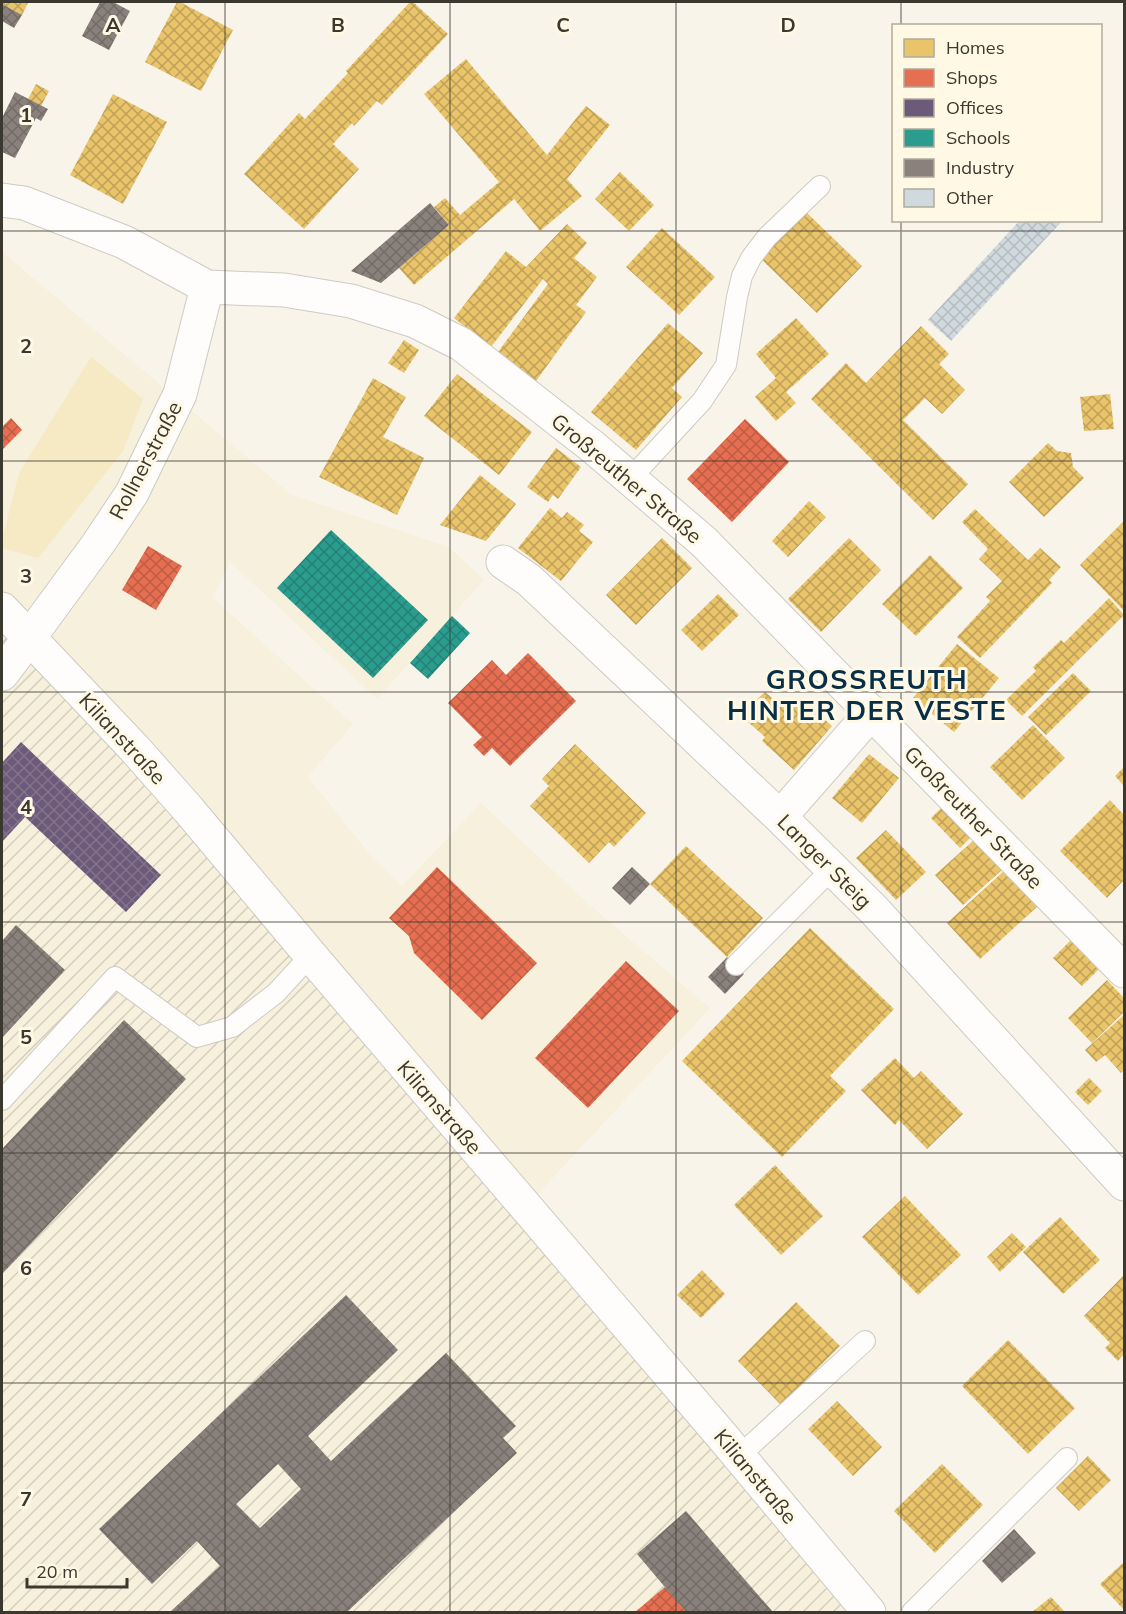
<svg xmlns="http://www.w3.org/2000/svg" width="1126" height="1614" font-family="Mulish,sans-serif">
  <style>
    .built { fill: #f6f0dc }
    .industrial { fill: url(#industrial-furrows) }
    .grass { fill: #f5eac3 }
    .homes { fill: url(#homes-cross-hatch) }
    .shops { fill: url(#shops-cross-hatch) }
    .offices { fill: url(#offices-cross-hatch) }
    .schools { fill: url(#schools-cross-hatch) }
    .industry { fill: url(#industry-cross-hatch); fill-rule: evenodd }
    .building { fill: url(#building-cross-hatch) }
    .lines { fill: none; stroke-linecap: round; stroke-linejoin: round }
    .service-casing { stroke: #cecbc3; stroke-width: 22 }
    .minor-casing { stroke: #cecbc3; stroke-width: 35 }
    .tertiary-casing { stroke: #cecbc3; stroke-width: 35 }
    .secondary-casing { stroke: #cecbc3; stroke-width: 35 }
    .service { stroke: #fefdfc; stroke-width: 20 }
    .minor { stroke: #fefdfc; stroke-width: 33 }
    .tertiary { stroke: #fefdfc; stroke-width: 33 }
    .secondary { stroke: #fefdfc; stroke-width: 33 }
    .grid { fill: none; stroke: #3b3830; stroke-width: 1.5; stroke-opacity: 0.55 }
    .labels { text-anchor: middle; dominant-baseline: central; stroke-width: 6; stroke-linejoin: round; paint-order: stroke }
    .street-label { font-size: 21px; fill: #3b3830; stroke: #fef8e4 }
    .district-label { font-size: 27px; font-weight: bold; letter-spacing: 1.5px; fill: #082f47; stroke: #fef8e4 }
    .grid-label { font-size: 20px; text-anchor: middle; font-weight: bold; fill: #3b3830; stroke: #fef8e4; stroke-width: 6; stroke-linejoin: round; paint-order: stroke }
  </style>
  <defs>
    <pattern id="industrial-furrows" width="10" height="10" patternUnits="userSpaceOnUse" patternTransform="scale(1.5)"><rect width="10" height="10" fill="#f6f0dc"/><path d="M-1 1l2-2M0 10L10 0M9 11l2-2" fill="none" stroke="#d4cfbd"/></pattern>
    <pattern id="homes-cross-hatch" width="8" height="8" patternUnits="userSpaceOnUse" patternTransform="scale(1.5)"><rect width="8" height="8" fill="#e9c46a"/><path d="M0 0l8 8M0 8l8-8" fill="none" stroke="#bea058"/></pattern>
    <pattern id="shops-cross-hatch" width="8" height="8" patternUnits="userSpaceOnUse" patternTransform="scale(1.5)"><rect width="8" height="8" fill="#e76f51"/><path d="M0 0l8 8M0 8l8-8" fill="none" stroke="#bc5c44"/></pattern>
    <pattern id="offices-cross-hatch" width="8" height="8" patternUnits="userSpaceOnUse" patternTransform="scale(1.5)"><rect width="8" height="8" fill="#6d597a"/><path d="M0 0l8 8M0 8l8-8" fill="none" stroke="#83748c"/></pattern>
    <pattern id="schools-cross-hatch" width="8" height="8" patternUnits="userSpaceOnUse" patternTransform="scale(1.5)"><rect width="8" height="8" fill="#2a9d8f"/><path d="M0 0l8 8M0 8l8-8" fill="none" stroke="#258175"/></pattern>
    <pattern id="industry-cross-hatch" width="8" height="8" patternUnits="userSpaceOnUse" patternTransform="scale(1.5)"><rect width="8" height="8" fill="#8a817c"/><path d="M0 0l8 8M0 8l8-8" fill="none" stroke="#726b66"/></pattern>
    <pattern id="building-cross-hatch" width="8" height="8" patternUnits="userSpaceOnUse" patternTransform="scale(1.5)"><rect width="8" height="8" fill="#d0dade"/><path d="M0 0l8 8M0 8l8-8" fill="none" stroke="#b4bcbf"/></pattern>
  </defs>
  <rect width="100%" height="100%" fill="#f8f4ea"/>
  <path class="built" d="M2,252L292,495L449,547L484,580L377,699L230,562L213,598L353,724L308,777L372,857L402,886L481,803L592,907L710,1008L537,1195L2,629Z"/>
  <path class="industrial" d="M2,629L537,1195L868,1612H2Z"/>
  <path class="grass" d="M91,357L143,399L123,451L38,558L2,548V540L19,473Z"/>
  <path class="homes" d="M2,2H26L28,3L22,15L2,4Z
    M177,2H180L233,30L201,91L145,62Z
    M410,2H413L448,34L382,105L377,101L354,126L352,123L333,144L359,169L304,229L244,174L299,113L305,119L348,73L346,71Z
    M466,59L547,155L586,106L610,125L567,179L582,196L540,231L514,199L414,285L399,268L449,225L434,207L445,198L460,215L499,182L424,94Z
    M36,84L49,91L41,106L28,99Z
    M113,94L167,122L123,204L70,175Z
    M620,172L654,205L629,231L595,199Z
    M806,212L862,266L817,313L761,259Z
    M567,224L587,243L574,258L597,277L576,305L586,312L536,381L498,352L548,284L543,279L491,347L454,318L506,251L526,267Z
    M662,228L715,277L679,315L626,267Z
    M796,318L829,354L786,392L796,403L776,421L755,397L776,378L756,354Z
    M668,323L703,353L672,388L682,397L636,450L591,412Z
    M921,326L949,354L939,364L965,390L942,414L925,398L903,420L968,484L933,520L811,399L846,363L866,383Z
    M404,340L419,350L404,373L388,363Z
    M457,374L532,432L499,475L424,416Z
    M373,378L406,397L383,437L424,458L397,515L319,477Z
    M1110,394L1114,429L1084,431L1080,397Z
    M1048,443L1057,451L1071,453L1073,467L1084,478L1044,517L1009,482Z
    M556,448L581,467L558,499L553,495L548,502L527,487Z
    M480,475L516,504L486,541L440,525Z
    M809,501L826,517L788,557L772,541Z
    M550,508L562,518L567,512L584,525L579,531L593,542L561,581L518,548Z
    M975,509L1028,560L1040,548L1061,567L1049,580L1052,583L980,658L957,637L990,601L986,597L1002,581L979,559L988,549L962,522Z
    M1124,521V611L1080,565Z
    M662,538L692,568L636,625L606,595Z
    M849,538L881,570L821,632L788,599Z
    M930,555L963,588L916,636L882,604Z
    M718,594L739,615L702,651L681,630Z
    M1109,598L1124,615L1022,716L1006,700L1036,671L1033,667L1061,640L1064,643Z
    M957,644L999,678L954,732L913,698Z
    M1073,673L1091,691L1046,735L1028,717Z
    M765,692L788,711L800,698L832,726L794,770L762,741L765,737L740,715Z
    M1033,725L1065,758L1022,800L990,767Z
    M575,744L646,813L614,847L609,842L589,863L530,806L549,786L542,779Z
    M869,754L899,778L862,823L832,798Z
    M1124,767V786L1115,776Z
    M1110,800L1124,815V880L1107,898L1060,851Z
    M941,808L971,837L960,848L931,818Z
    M886,830L926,872L896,900L856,858Z
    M975,839L1003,869L963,905L935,875Z
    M686,846L763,918L727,957L650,884Z
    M1005,870L1038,906L980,959L947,923Z
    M810,928L894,1009L830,1076L846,1091L782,1157L682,1061Z
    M1072,939L1100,968L1082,986L1053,958Z
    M1107,980L1124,998V1012L1092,1043L1068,1018Z
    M1124,1015V1070L1121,1073L1105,1055L1096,1062L1085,1050Z
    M895,1058L914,1078L921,1071L963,1114L927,1149L899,1120L895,1125L861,1090Z
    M1089,1078L1102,1091L1088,1105L1075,1092Z
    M775,1165L823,1216L781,1255L734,1205Z
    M905,1196L961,1255L918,1295L862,1237Z
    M1060,1217L1100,1260L1063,1294L1023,1252Z
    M1012,1233L1026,1247L1000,1272L987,1257Z
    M702,1270L725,1294L701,1318L677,1295Z
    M1124,1275V1354L1118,1361L1105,1348L1110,1343L1084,1316Z
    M796,1302L840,1346L781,1405L738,1361Z
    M1008,1340L1075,1408L1028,1454L962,1386Z
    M837,1401L882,1447L853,1476L808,1429Z
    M1088,1456L1111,1480L1079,1511L1056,1488Z
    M942,1464L983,1505L935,1553L894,1511Z
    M1124,1562V1610L1100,1584Z
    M1051,1597L1065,1612H1032Z"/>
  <path class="shops" d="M11,418L22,430L2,450V427Z
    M745,419L789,462L732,522L687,479Z
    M148,546L182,566L156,610L122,590Z
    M528,653L576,701L510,766L492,748L484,756L473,745L482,737L448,703L492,660L506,675Z
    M437,867L537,963L482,1020L414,953L409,936L389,918Z
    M626,961L679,1011L588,1108L535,1058Z
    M665,1587L686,1612H635Z"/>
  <path class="offices" d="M21,742L161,875L126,912L25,817L2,842V763Z"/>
  <path class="schools" d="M331,530L428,620L373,678L277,588Z
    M452,616L470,633L428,679L410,663Z"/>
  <path class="industry" d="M100,2H113L130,11L109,50L82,36Z
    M2,4L22,15L14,28L2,21Z
    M15,92L48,109L41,121L36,118L15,158L2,152V118Z
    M430,203L449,225L399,268L381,283L351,271Z
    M632,867L650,884L630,905L612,888Z
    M16,925L65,970L2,1038V941Z
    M727,957L744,974L725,994L708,977Z
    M124,1020L186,1079L2,1274V1149Z
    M346,1295L398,1350L308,1436L331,1461L446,1353L516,1426L503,1438L517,1453L347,1612H170L220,1566L197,1541L152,1584L99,1529ZM278,1464L301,1489L260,1528L236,1504Z
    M686,1511L733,1566L773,1612H686L637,1554Z
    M1014,1529L1036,1553L1002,1583L982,1561Z"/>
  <path class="building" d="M1020,220H1063L951,341L928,320Z"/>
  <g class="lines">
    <g class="service-casing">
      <path id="service" d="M630,479L702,401L726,365L737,297L742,276L751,258L767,237L820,186
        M736,965L832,869
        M2,1100L115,977L197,1037L232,1027L276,993L311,955
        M739,1456L865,1341
        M912,1612L1067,1458"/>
    </g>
    <g class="minor-casing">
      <path id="minor" d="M2,200L24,203L124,242L207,287L284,290L351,301L415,321L461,344L593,447L704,542L1124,971
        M503,562L529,580L780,817L874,910L1124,1184
        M29,638L98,544L132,493L180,394L207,287
        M780,817L872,712"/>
    </g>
    <g class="tertiary-casing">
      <path id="tertiary" d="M2,674L29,638"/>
    </g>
    <g class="secondary-casing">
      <path id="secondary" d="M2,609L134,748L188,809L318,964L722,1436L869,1612"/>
    </g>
    <use href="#service" class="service"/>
    <use href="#minor" class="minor"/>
    <use href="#tertiary" class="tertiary"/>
    <use href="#secondary" class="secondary"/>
  </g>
  <path class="grid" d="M225,2V1612M450,2V1612M676,2V1612M901,2V26M901,220V1612M2,231H1124M2,461H1124M2,692H1124M2,922H1124M2,1153H1124M2,1383H1124"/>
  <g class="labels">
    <g class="street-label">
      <text transform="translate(145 460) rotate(-62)">Rollnerstraße</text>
      <text transform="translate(627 478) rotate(40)">Großreuther Straße</text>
      <text transform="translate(123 738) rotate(47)">Kilianstraße</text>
      <text transform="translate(974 817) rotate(46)">Großreuther Straße</text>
      <text transform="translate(825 861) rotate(45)">Langer Steig</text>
      <text transform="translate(440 1107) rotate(49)">Kilianstraße</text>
      <text transform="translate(756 1476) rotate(50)">Kilianstraße</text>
    </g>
    <g class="district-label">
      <text x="867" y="679">GROSSREUTH<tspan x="867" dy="31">HINTER DER VESTE</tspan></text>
    </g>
  </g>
  <g class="grid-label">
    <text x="113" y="32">A</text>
    <text x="338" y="32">B</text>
    <text x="563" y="32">C</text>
    <text x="788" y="32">D</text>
    <text x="26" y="122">1</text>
    <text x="26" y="353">2</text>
    <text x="26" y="583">3</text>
    <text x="26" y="814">4</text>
    <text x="26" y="1044">5</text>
    <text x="26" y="1275">6</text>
    <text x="26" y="1506">7</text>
  </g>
  <rect width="1126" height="1614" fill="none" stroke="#3b3830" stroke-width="6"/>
  <rect x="892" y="24" width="210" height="198" fill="#fef8e4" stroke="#b0ab9c" stroke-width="1.5"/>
  <rect x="904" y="39" width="30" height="18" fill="#e9c46a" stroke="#b0ab9c" stroke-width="1.5"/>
  <text x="946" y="54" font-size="18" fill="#3b3830">Homes</text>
  <rect x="904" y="69" width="30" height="18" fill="#e76f51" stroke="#b0ab9c" stroke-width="1.5"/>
  <text x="946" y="84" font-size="18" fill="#3b3830">Shops</text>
  <rect x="904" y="99" width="30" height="18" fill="#6d597a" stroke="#b0ab9c" stroke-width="1.5"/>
  <text x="946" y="114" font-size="18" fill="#3b3830">Offices</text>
  <rect x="904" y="129" width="30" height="18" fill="#2a9d8f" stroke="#b0ab9c" stroke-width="1.5"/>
  <text x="946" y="144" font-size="18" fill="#3b3830">Schools</text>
  <rect x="904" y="159" width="30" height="18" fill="#8a817c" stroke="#b0ab9c" stroke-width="1.5"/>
  <text x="946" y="174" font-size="18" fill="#3b3830">Industry</text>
  <rect x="904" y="189" width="30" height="18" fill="#d0dade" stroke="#b0ab9c" stroke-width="1.5"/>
  <text x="946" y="204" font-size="18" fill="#3b3830">Other</text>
  <path d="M27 1578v9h100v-9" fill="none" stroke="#3b3830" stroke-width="3"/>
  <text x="36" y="1578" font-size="18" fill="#3b3830" stroke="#fef8e4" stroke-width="4.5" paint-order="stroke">20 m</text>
</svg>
